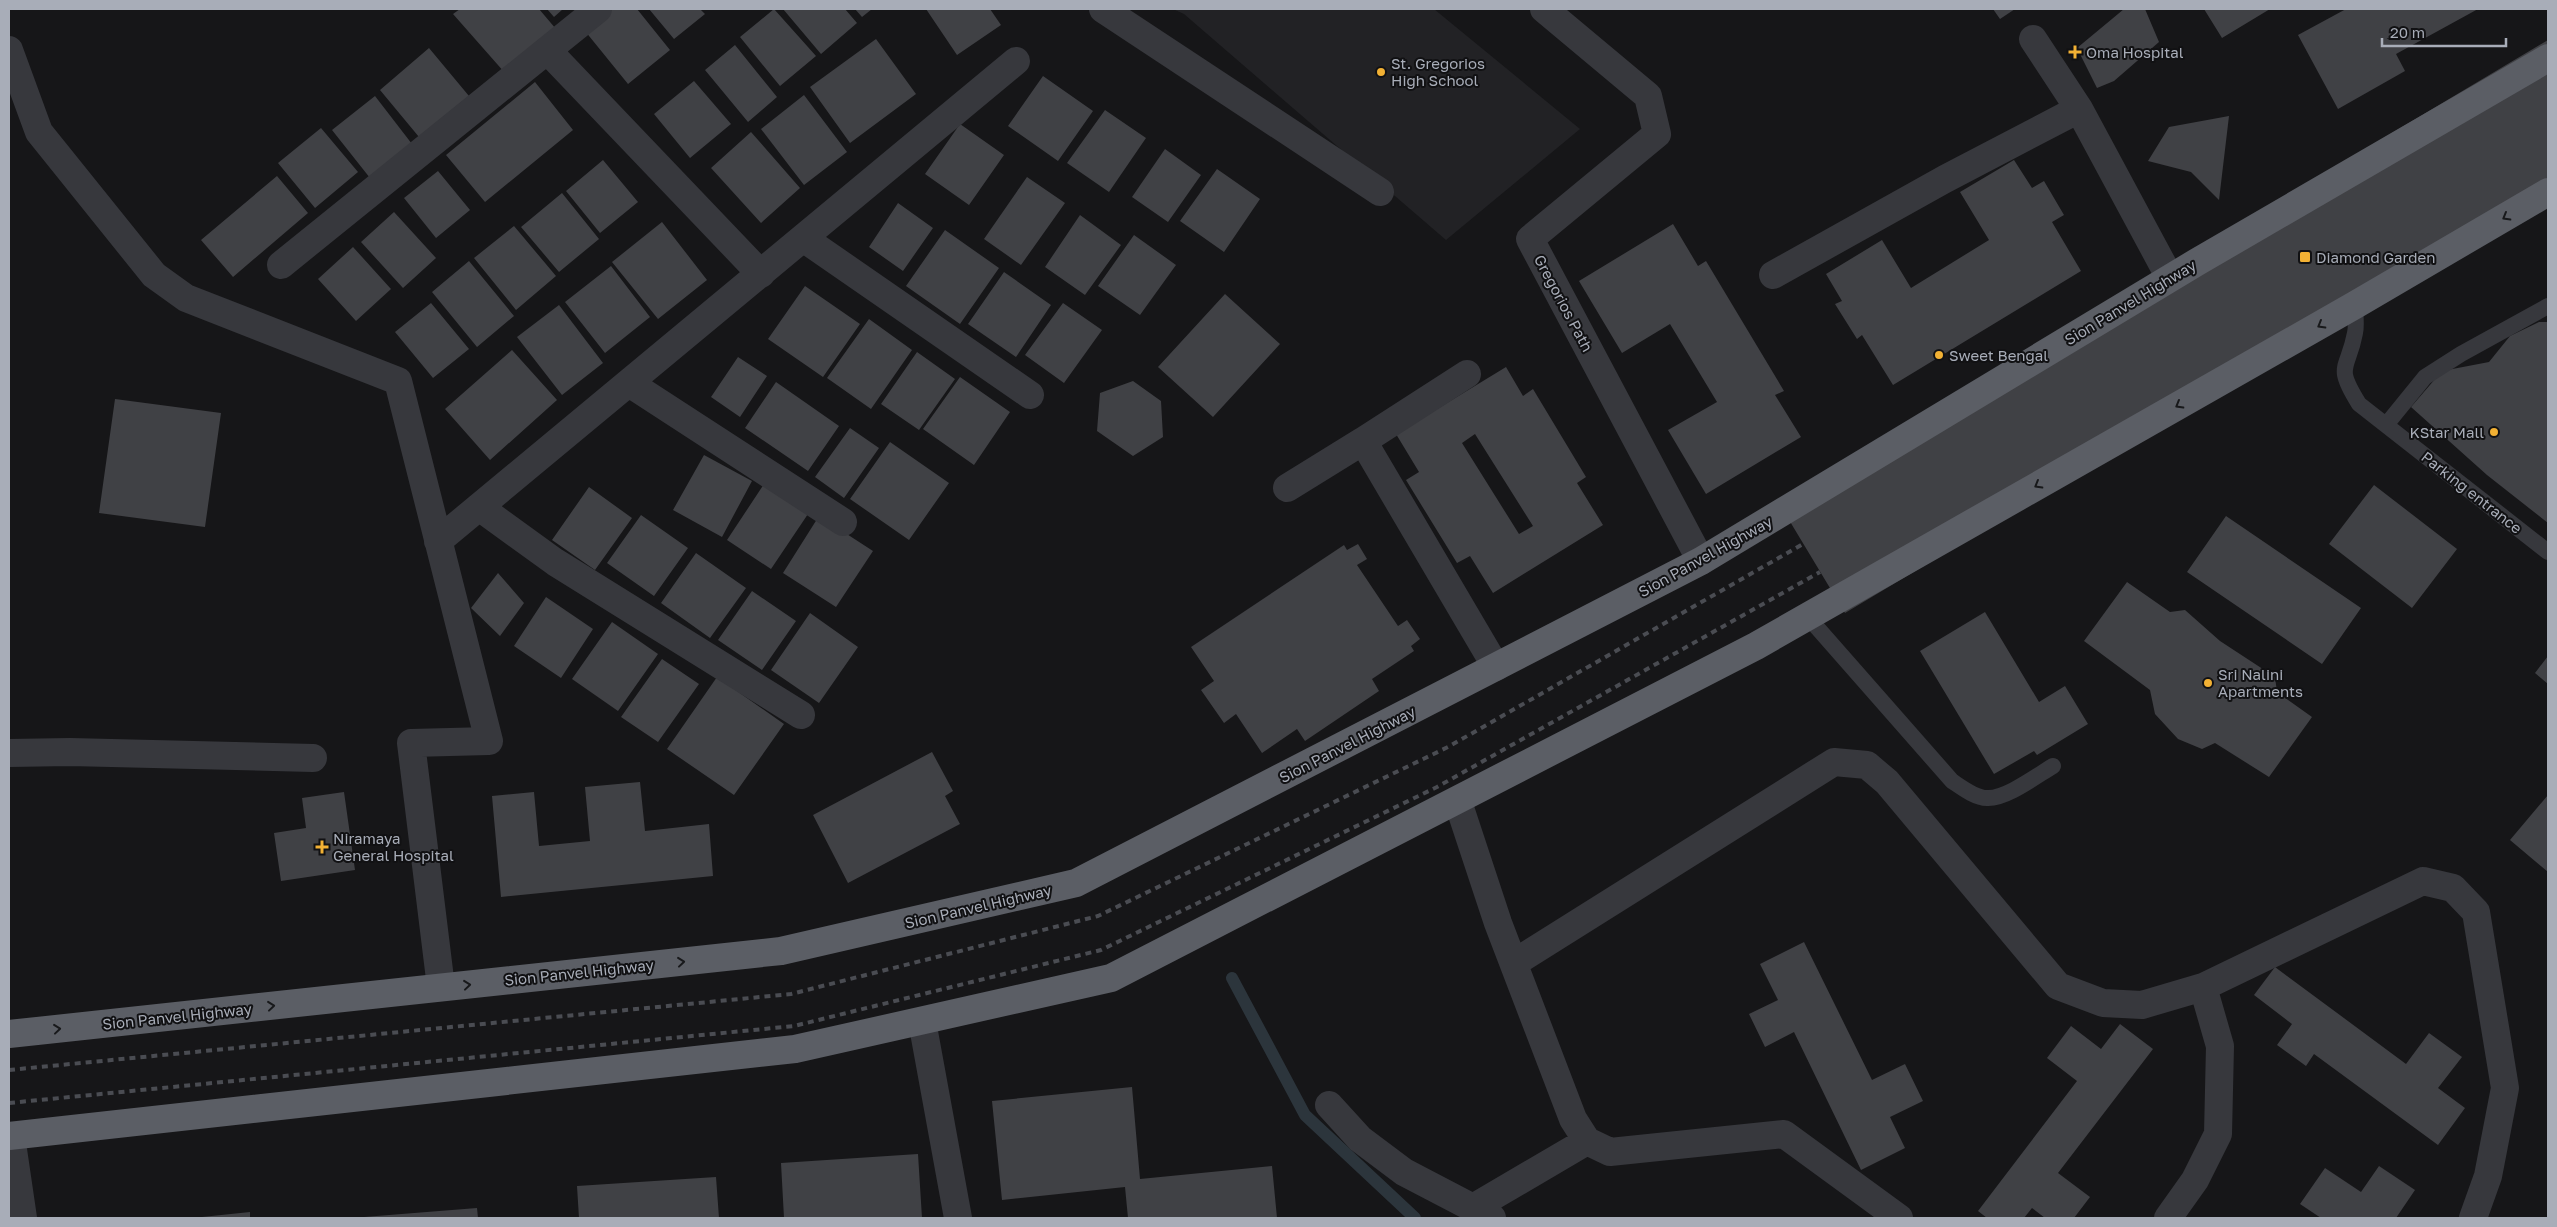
<svg xmlns="http://www.w3.org/2000/svg" width="2557" height="1227" font-family="'Golos Text',sans-serif">
  <style>
    .built { fill: #222225 }
    .lines { fill: none; stroke-linecap: round; stroke-linejoin: round }
    .stream { stroke: #2c353c; stroke-width: 12 }
    .building { fill: #404145; fill-rule: evenodd }
    .service { stroke: #37383d; stroke-width: 16 }
    .minor { stroke: #37383d; stroke-width: 28 }
    .trunk { stroke: #5b5e65; stroke-width: 28 }
    .rail { stroke: #4a4c52; stroke-width: 4; stroke-dasharray: 6 5; stroke-linecap: butt }
    .oneway { stroke: #18191b }
    .poi-dot { fill: #f2b134; stroke: #111113; stroke-width: 2 }
    .labels { text-anchor: middle; dominant-baseline: central; stroke-width: 4; stroke-linejoin: round; paint-order: stroke }
    .poi-label { font-size: 15px; fill: #a8adb8; stroke: #111113; text-anchor: start }
    .street-label { font-size: 15px; fill: #a8adb8; stroke: #111113 }
  </style>
  <rect width="100%" height="100%" fill="#161618"/>
  <path class="built" d="M1173,9H1434L1580,129L1446,240L1184,14Z"/>
  <g class="lines">
    <path class="stream" d="M1232,978L1305,1115L1415,1218"/>
  </g>
  <path class="building" d="M460,9H539L556,29L505,73L453,14Z
    M547,9H563L554,17Z
    M613,9H637L670,50L628,84L585,31Z
    M649,9H700L705,14L674,39Z
    M774,9L816,56L780,86L740,37Z
    M783,9H845L857,23L821,54Z
    M855,9H872L862,17Z
    M926,9H990L1001,25L957,55Z
    M1993,9H2015L2000,19Z
    M2124,9H2145L2159,42L2114,81L2097,88L2077,48Z
    M2204,9H2270L2222,38Z
    M2346,9H2478L2396,54L2405,71L2338,109L2298,35Z
    M876,39L916,94L850,143L810,87Z
    M2548,40V193L1845,613L1777,500Z
    M735,45L777,97L748,122L705,70Z
    M429,48L469,96L419,137L380,90Z
    M1043,76L1093,111L1058,161L1008,126Z
    M694,81L731,124L690,158L654,114Z
    M535,82L573,130L485,202L446,155Z
    M804,95L847,152L804,185L761,129Z
    M375,96L412,144L370,178L332,130Z
    M1105,110L1146,138L1109,192L1067,163Z
    M2229,116L2219,200L2191,172L2148,161L2169,127Z
    M960,124L1004,155L969,205L925,174Z
    M321,128L358,172L315,208L278,163Z
    M751,132L800,188L761,223L711,168Z
    M1165,149L1201,175L1168,222L1132,197Z
    M603,160L638,202L600,233L566,191Z
    M2014,160L2032,188L2044,181L2064,215L2052,222L2081,271L1893,385L1862,335L1857,339L1835,304L1842,301L1826,274L1882,240L1911,288L1989,240L1960,192Z
    M1217,169L1260,199L1224,252L1180,221Z
    M438,171L470,210L436,238L404,198Z
    M277,176L308,213L233,277L201,240Z
    M1027,177L1065,203L1021,265L984,239Z
    M562,193L599,239L559,272L521,227Z
    M898,203L933,228L903,271L869,247Z
    M394,212L436,258L403,288L361,242Z
    M1080,215L1121,245L1085,295L1045,267Z
    M662,222L707,280L658,319L612,262Z
    M1673,224L1698,266L1706,261L1784,391L1775,395L1801,437L1706,494L1668,430L1717,402L1670,324L1622,353L1579,281Z
    M514,226L556,276L516,310L474,258Z
    M945,230L999,268L960,324L906,286Z
    M1134,235L1176,265L1140,315L1098,286Z
    M353,247L391,289L356,321L318,279Z
    M469,261L514,316L477,347L432,292Z
    M611,266L650,317L605,353L565,302Z
    M1004,272L1051,305L1016,357L968,324Z
    M805,286L860,324L823,377L768,339Z
    M1225,294L1280,344L1213,417L1158,367Z
    M431,303L469,349L433,378L395,332Z
    M1063,303L1102,330L1064,383L1025,355Z
    M559,305L603,363L562,395L517,337Z
    M869,319L912,350L871,409L827,378Z
    M2539,322H2548V523L2487,475L2411,407L2442,371L2489,362L2510,336Z
    M512,350L557,400L490,460L445,409Z
    M917,352L955,379L919,430L881,404Z
    M738,357L767,376L740,417L711,397Z
    M1506,367L1523,396L1533,389L1586,477L1577,483L1603,525L1493,593L1470,556L1457,563L1406,480L1419,472L1396,434ZM1475,434L1533,526L1519,534L1462,443Z
    M960,377L1010,412L974,465L923,429Z
    M1133,381L1161,401L1163,437L1133,456L1097,431L1100,393Z
    M776,382L839,426L808,471L745,428Z
    M115,399L221,413L205,527L99,513Z
    M850,428L879,448L844,498L815,477Z
    M890,442L949,483L909,540L850,499Z
    M704,455L752,481L722,537L673,510Z
    M764,484L808,514L771,569L727,540Z
    M2374,485L2457,549L2412,608L2329,544Z
    M589,487L632,518L595,570L552,540Z
    M641,515L688,548L654,596L607,563Z
    M819,516L873,551L836,607L783,573Z
    M2226,516L2361,608L2322,664L2187,572Z
    M1358,544L1367,559L1357,565L1398,626L1407,620L1420,639L1411,646L1414,651L1372,679L1379,691L1305,741L1297,729L1262,753L1236,714L1224,723L1201,690L1214,681L1191,647L1344,545L1347,550Z
    M696,553L746,588L710,638L661,603Z
    M498,573L524,603L500,636L471,608Z
    M2127,582L2170,612L2185,610L2220,641L2275,677L2277,692L2312,717L2269,777L2215,743L2202,749L2178,739L2155,714L2150,690L2084,641Z
    M752,591L796,621L762,670L718,640Z
    M546,597L593,629L561,678L514,646Z
    M1985,612L2039,702L2065,686L2088,724L2037,755L2034,751L1994,774L1920,651Z
    M810,613L858,647L819,703L771,670Z
    M612,622L658,654L618,711L572,679Z
    M2548,656V684L2535,673Z
    M662,659L699,684L658,742L621,717Z
    M717,677L784,724L734,795L667,749Z
    M932,752L953,791L945,796L960,824L848,883L813,815Z
    M640,782L645,831L709,824L713,876L501,897L492,796L534,792L539,846L590,841L585,787Z
    M344,792L355,870L281,881L274,833L306,828L302,798Z
    M2548,795V872L2510,840Z
    M1804,942L1872,1080L1905,1064L1923,1101L1890,1117L1905,1148L1861,1170L1794,1032L1765,1047L1749,1014L1778,1000L1760,964Z
    M2275,967L2406,1064L2429,1033L2462,1057L2438,1088L2465,1108L2438,1145L2314,1054L2306,1066L2277,1045L2292,1024L2254,995Z
    M2120,1024L2153,1049L2058,1173L2090,1197L2074,1218H2045L2032,1208L2024,1218H1987L1978,1211L2077,1081L2047,1058L2071,1026L2101,1049Z
    M1132,1087L1140,1179L1272,1166L1277,1218H1128L1125,1187L1002,1200L992,1101Z
    M918,1154L922,1218H784L781,1163Z
    M2379,1166L2415,1190L2396,1218H2321L2300,1204L2325,1168L2361,1192Z
    M716,1177L719,1218H579L577,1186Z
    M477,1208L478,1218H364V1217Z
    M250,1212V1218H202V1217Z"/>
  <g class="lines">
    <path class="service" d="M2355,305C2355,314 2357,325 2355,333C2348,371 2334,364 2359,404L2548,552
      M2386,425L2425,377L2461,354L2548,306
      M1807,616L1952,781C1961,787 1975,798 1987,798C2006,799 2036,776 2053,766"/>
    <path class="minor" d="M1103,9L1380,192
      M1544,9L1648,96L1657,134L1530,239L1701,561
      M9,50L39,132L154,275L186,298L398,381L489,741L411,743L441,987
      M547,50L761,274
      M2079,109L2170,278
      M803,238L1030,395
      M281,265L598,9
      M1773,275L1945,179L2079,109L2033,39
      M1467,374L1363,441L1496,667
      M629,383L843,522
      M1287,488L1363,441
      M479,507L555,562L801,715
      M438,541L1016,61
      M9,753L70,752L313,758
      M1458,802L1498,923L1573,1119L1587,1141L1610,1152L1784,1134L1899,1218
      M1514,963L1834,762L1867,765L1887,782L2058,986L2103,1003L2142,1005L2203,987
      M922,1021L958,1218
      M1329,1105L1360,1139L1404,1172L1492,1218
      M11,1136L23,1218
      M1471,1209L1587,1141
      M2168,1218L2195,1180L2218,1134L2220,1046L2203,987L2423,881L2453,888L2476,912L2505,1088L2488,1176L2473,1218"/>
    <path class="trunk" d="M9,1034L781,951L1076,883L1701,561L2197,262L2548,58
      M9,1136L795,1049L1111,978L1756,646L2355,305L2548,192"/>
    <path class="rail" d="M9,1070L791,994L1098,916L1448,747L1803,544
      M9,1103L794,1026L1101,950L1437,787L1820,572"/>
  </g>
  <defs><path id="oneway-chevron" d="M-2-3.5L2.5 0L-2 3.5" fill="none" stroke-width="1.6" stroke-linecap="round" stroke-linejoin="round" transform="scale(1.25)"/></defs>
  <g class="oneway">
    <use href="#oneway-chevron" transform="translate(2506 217) rotate(150)"/>
    <use href="#oneway-chevron" transform="translate(2321 325) rotate(150)"/>
    <use href="#oneway-chevron" transform="translate(2179 405) rotate(150)"/>
    <use href="#oneway-chevron" transform="translate(2038 485) rotate(150)"/>
    <use href="#oneway-chevron" transform="translate(681 962) rotate(-6)"/>
    <use href="#oneway-chevron" transform="translate(467 985) rotate(-6)"/>
    <use href="#oneway-chevron" transform="translate(271 1006) rotate(-6)"/>
    <use href="#oneway-chevron" transform="translate(57 1029) rotate(-6)"/>
  </g>
  <g class="poi-dot">
    <path d="M2072.5 44.5h5v5h5v5h-5v5h-5v-5h-5v-5h5z"/>
    <circle cx="1381" cy="72" r="5"/>
    <rect x="2299" y="251" width="12" height="12" rx="2.5"/>
    <circle cx="1939" cy="355" r="5"/>
    <circle cx="2494" cy="432" r="5"/>
    <circle cx="2208" cy="683" r="5"/>
    <path d="M319.5 839.5h5v5h5v5h-5v5h-5v-5h-5v-5h5z"/>
  </g>
  <g class="labels">
    <g class="poi-label">
      <text x="2086" y="52">Oma Hospital</text>
      <text x="1391" y="63">St. Gregorios<tspan x="1391" dy="17">High School</tspan></text>
      <text x="2316" y="257">Diamond Garden</text>
      <text x="1949" y="355">Sweet Bengal</text>
      <text x="2484" y="432" text-anchor="end">KStar Mall</text>
      <text x="2218" y="674">Sri Nalini<tspan x="2218" dy="17">Apartments</tspan></text>
      <text x="333" y="838">Niramaya<tspan x="333" dy="17">General Hospital</tspan></text>
    </g>
    <g class="street-label">
      <text transform="translate(2130 302) rotate(-31)">Sion Panvel Highway</text>
      <text transform="translate(1564 303) rotate(62)">Gregorios Path</text>
      <text transform="translate(2472 492) rotate(38)">Parking entrance</text>
      <text transform="translate(1705 556) rotate(-29)">Sion Panvel Highway</text>
      <text transform="translate(1347 744) rotate(-27)">Sion Panvel Highway</text>
      <text transform="translate(978 906) rotate(-13)">Sion Panvel Highway</text>
      <text transform="translate(579 972) rotate(-6)">Sion Panvel Highway</text>
      <text transform="translate(177 1016) rotate(-6)">Sion Panvel Highway</text>
    </g>
  </g>
  <rect width="2557" height="1227" fill="none" stroke="#a8adb8" stroke-width="20"/>
  <path d="M2382 38v8h124v-8" fill="none" stroke="#a8adb8" stroke-width="2.5"/>
  <text x="2390" y="38" font-size="15" fill="#a8adb8" stroke="#111113" stroke-width="4" paint-order="stroke">20 m</text>
</svg>
